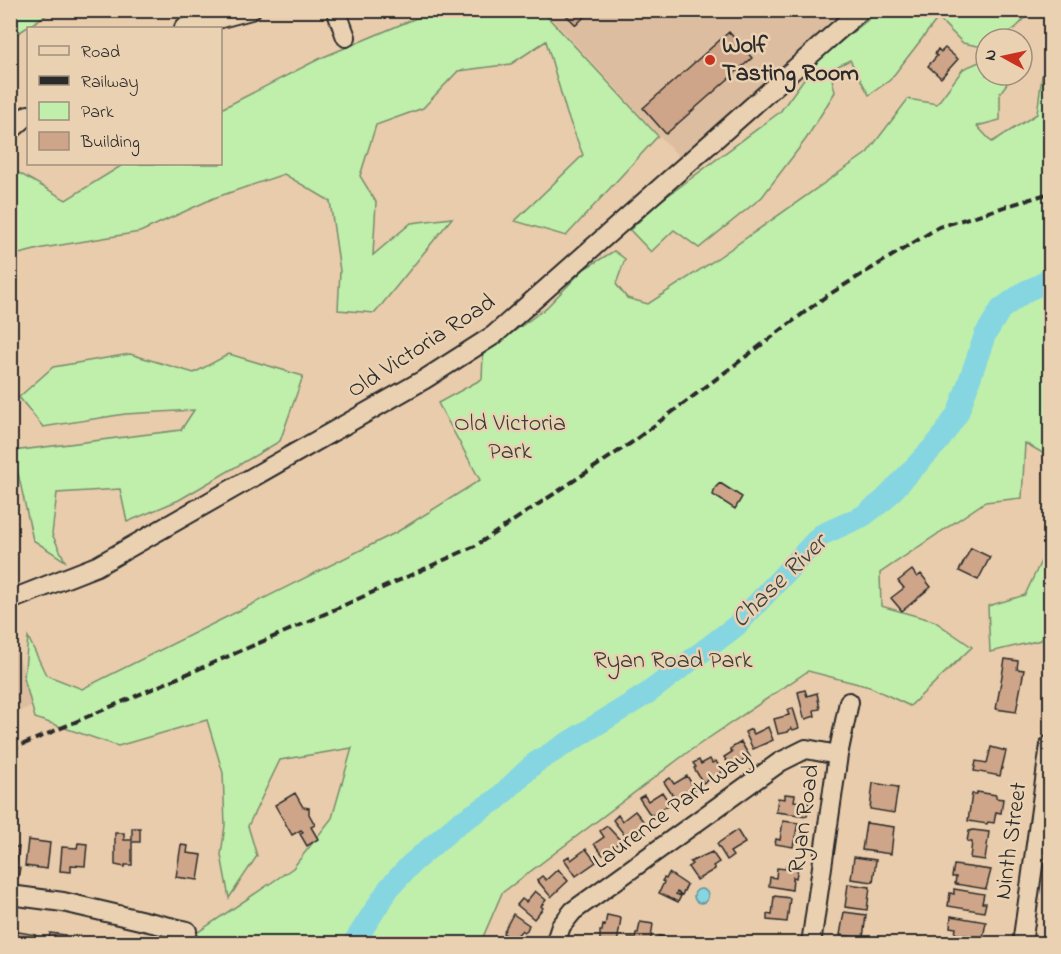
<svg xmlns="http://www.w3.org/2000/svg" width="1061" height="954" font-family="'Indie Flower',sans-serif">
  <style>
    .built { fill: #ddbd9f }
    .green { fill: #c0eeab; stroke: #768c6b; stroke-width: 1.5 }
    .water { fill: #86d6e1; stroke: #629298; stroke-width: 1.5 }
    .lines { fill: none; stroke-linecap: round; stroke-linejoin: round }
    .river { stroke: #86d6e1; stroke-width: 22 }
    .building { fill: #cea588; stroke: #2b2b2b; stroke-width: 1.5 }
    .minor-casing { stroke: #2b2b2b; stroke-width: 22 }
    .minor { stroke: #ead1b2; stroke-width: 18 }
    .rail { stroke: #2b2b2b; stroke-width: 4; stroke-dasharray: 9 4.5; stroke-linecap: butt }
    .poi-dot { fill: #c8321e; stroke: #ead1b2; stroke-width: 2 }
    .labels { text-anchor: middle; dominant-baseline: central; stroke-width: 5; stroke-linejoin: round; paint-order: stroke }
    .poi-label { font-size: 24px; font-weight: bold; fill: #2b2b2b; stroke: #ead1b2; text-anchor: start }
    .street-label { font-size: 24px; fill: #2b2b2b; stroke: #ead1b2 }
    .park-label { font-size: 24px; fill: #3a3e38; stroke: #ead1b2 }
    .water-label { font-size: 26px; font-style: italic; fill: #394546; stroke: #ead1b2 }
  </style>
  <rect width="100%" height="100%" fill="#e9ccac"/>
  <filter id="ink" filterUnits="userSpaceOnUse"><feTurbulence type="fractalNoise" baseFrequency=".0167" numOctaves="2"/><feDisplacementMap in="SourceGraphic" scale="12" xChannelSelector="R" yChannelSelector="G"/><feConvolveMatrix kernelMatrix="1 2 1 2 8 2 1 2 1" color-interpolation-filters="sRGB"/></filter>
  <g filter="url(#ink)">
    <path class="built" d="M545,11H847L680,158Z
      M10,630L34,705L11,715H10Z"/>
    <path class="green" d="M23,10L52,11L11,38V20Z
      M426,11H542L658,136L566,236L515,221L583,155L567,114L546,41L511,64L458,71L423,108L376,125L360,176L376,202L373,255L411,223L452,218L375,313L338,310L340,271L330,201L284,174L214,198L140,232L43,248L11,256V165L17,172L66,200L124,164H220L221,109L321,58L421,16Z
      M879,11H1030C1020,26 1005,39 986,39V45L983,47L963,43L938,18L890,80L869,95L850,60L830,70L835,92L806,139L762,197L699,248L674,230L651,252L630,230L658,203L780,112L817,61Z
      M986,59V75H1013L1000,93V120L977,126L992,142L1037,114L1042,76L1050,69V607L1041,640L990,652L988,606L1025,595L1050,542V457L1025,443L1022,498L985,502L880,573L881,606L934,621L972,647L910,706L870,687L808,671L688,752L502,893L480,944L182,943L293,868L332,818L352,748L280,760L248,826L257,856L229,898L221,855L225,825L223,773L207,720L118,746L35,718L24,678L28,637L46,675L82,689L397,532L480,480L438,403L482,379L483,354L546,308L584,269L614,251L625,259L616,284L627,298L648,304L712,262L867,153L908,99L937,104L963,69Z
      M130,354L194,373L229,354L303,376L280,441L179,500L127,522L120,489L57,493L52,534L65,561L33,540L13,451L181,430L194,410L125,414L43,427L19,397L53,367Z"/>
    <path class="water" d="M694 896a7 7 0 1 1 14 0a7 7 0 1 1-14 0Z"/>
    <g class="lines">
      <path class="river" d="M353,944L389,888L411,864L459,823L496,800L535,763L648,693L736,626L821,535L863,516L884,500L939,441L958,413L985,335L1001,309L1026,291L1042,284L1050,277"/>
    </g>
    <path class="building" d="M561,10H591L576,25Z
      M729,32L752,58L666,134L643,108Z
      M945,48L958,59L941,78L928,66L937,56L935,54L938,49L941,52Z
      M720,483L742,497L735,509L713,495L715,488Z
      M971,548L990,557L978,580L959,571Z
      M912,570L917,577L921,574L931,587L902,611L891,598L904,588L898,581Z
      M1005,659L1018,661L1017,669L1024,670L1016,712L996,709Z
      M805,690L807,696L817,693L820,709L814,710L815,716L806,719L804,718L798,692Z
      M793,708L799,728L793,730L791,728L788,732L778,734L774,719L789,715L787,710Z
      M768,727L773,740L753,749L745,732L751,729L754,734Z
      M741,742L750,757L731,768L724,757L732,752L730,749Z
      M991,747L1006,751L1000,776L974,771L976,761L987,763Z
      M710,759L712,763L716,761L722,772L703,783L694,768L696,767L693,763L699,760L701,764Z
      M687,776L695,789L675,799L664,782L670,778L674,784Z
      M873,783L898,787L894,813L870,809Z
      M662,792L670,804L651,816L639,798L644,795L648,801Z
      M977,792L996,795V798L1003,799L1001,813L996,812L994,823L988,822L987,824L968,821L972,794H977Z
      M295,793L303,807L309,808V814L315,825L311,827L318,839L307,846L300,834L303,832L301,830L292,835L275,805Z
      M785,794L795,795L794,801L809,803L807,816L776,812L778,798L785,799Z
      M635,811L644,822L626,837L613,820L618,815L622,821Z
      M783,821L798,823L793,847L775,844L776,839L780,840Z
      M866,823L894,827L891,854L862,850Z
      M607,826L621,841L603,855L594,844L604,837L600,831Z
      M132,828H140V842H132V865H125V867L115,865V833H124V840H132Z
      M737,830L745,843L730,852L733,856L727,860L717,844Z
      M973,830L989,832L985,860L970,858L972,842L967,841L969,831Z
      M28,840L50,843L47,869L25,866Z
      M10,843H14L13,847H19L16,867L20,868L18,878L10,877Z
      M78,843L87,844L85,866L71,865V872L60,871L62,847L77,848Z
      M181,845L188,846L187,853L202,855L198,880L176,877Z
      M586,849L596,862L576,876L564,859L569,856L571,860Z
      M712,852L719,862L713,866L715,869L697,880L688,867L692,864L690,862Z
      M854,857L876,860L873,882L851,879Z
      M786,865L798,867L796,878L793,877L792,890L769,886L770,877L776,878L777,868L786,869Z
      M954,865L991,870L986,889L955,884L956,877H952Z
      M558,869L568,881L551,897L537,880L542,876L546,880Z
      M669,873L687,885L682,895L677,892L676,894L681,896L678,902L659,893L664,882L662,881L664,878L666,879Z
      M848,884L870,887L867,910L845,907Z
      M954,889L984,894L982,903H986L984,912L948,906L950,893L954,894Z
      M535,891L546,900L541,906L543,908L534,919L517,905L522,899L526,902Z
      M774,896L790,898L787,922L767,920V914L772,915Z
      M844,912L866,915L863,938L840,935Z
      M513,914L529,925L527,930L524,932L522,930L513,940L503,933Z
      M607,915L621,918L617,944L600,943V931H602L603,925L605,926Z
      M951,916L986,922L983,938L955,934L956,928L950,927Z
      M640,922L653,924L650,944H628L629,938H635L636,933H638Z
      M13,931L36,935L35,944H11Z
      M50,933L65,935L64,944H48Z
      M659,936L672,939L671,943L673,944H658Z"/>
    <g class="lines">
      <g class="minor-casing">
        <path id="minor" d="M336,10L346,37
          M184,28L251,10
          M10,131L28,115
          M10,600L97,566L425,379L494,335L861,10
          M10,895L63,902L187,931
          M555,944L561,926L573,911L780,762L806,749L838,755
          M811,944L838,755L849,702
          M1022,944L1050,745"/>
      </g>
      <use href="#minor" class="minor"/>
      <path class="rail" d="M10,750L287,631L475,546L631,443L825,297L939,227L1050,193"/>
    </g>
  </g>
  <circle class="poi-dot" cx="710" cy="60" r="6"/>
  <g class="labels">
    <g class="poi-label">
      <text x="722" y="46">Wolf<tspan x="722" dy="28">Tasting Room</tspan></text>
    </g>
    <g class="street-label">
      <text transform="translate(422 347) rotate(-33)">Old Victoria Road</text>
      <text transform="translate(672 810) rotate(-36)">Laurence Park Way</text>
      <text transform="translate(805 819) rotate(-82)">Ryan Road</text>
      <text transform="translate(1012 841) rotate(-82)">Ninth Street</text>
    </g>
    <g class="park-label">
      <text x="510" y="424">Old Victoria<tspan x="510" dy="28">Park</tspan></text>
      <text x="673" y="661">Ryan Road Park</text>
    </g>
    <g class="water-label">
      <text transform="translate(780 582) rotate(-44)">Chase River</text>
    </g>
  </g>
  <rect width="1061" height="954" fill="none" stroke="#ead1b2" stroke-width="36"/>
  <rect x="18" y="18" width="1025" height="918" fill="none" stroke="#2b2b2b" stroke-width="2" filter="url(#ink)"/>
  <rect x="27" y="27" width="195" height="138" fill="#ead1b2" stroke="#9e8f7c" stroke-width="1.5"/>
  <rect x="39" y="46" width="30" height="9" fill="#ead1b2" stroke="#9e8f7c" stroke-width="1.5"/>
  <text x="81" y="57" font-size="18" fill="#2b2b2b">Road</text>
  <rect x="39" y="76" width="30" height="9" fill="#2b2b2b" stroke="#9e8f7c" stroke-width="1.5"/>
  <text x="81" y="87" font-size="18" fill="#2b2b2b">Railway</text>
  <rect x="39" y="102" width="30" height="18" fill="#c0eeab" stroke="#9e8f7c" stroke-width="1.5"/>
  <text x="81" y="117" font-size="18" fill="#2b2b2b">Park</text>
  <rect x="39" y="132" width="30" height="18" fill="#cea588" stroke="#9e8f7c" stroke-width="1.5"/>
  <text x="81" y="147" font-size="18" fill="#2b2b2b">Building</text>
  <g transform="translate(1004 57) rotate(278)"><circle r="28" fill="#ead1b2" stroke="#9e8f7c" stroke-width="1.5"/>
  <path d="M0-4.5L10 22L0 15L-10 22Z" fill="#c8321e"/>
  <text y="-9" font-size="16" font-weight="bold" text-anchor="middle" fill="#2b2b2b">N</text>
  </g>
</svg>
